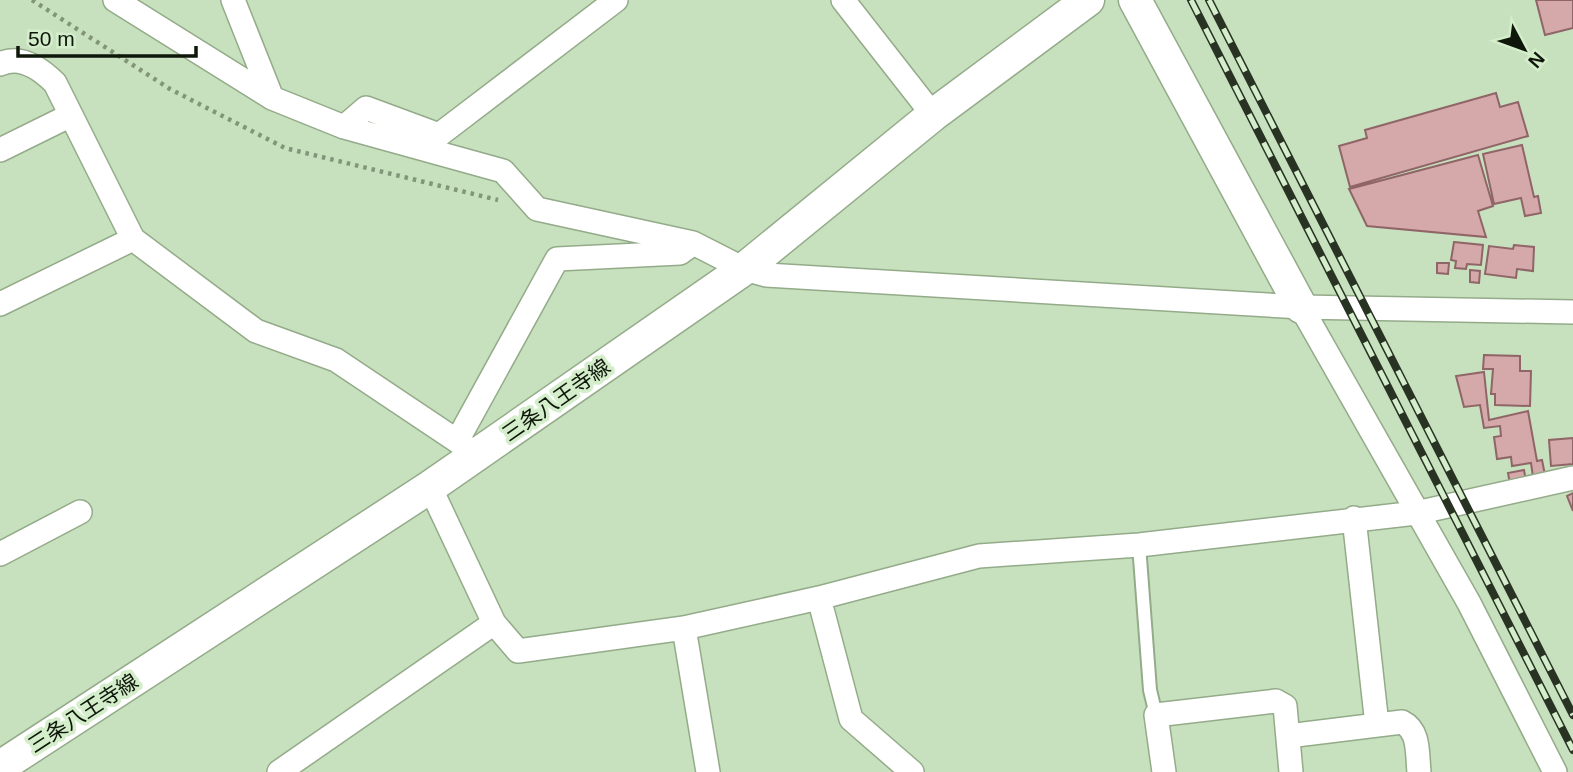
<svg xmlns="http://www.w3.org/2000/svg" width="1573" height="772" font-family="Helvetica,'Noto Sans JP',sans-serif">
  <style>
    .building { fill: #d5a8a9; stroke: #8f6567; stroke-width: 2 }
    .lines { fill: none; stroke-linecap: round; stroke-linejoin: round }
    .lane-casing { stroke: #94ab8a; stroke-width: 16 }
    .street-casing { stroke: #94ab8a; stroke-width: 26 }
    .secondary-casing { stroke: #94ab8a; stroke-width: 35 }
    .path { stroke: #82957a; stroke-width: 4.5; stroke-dasharray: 3.5 5; stroke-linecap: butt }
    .lane { stroke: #fff; stroke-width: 12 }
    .street { stroke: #fff; stroke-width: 23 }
    .secondary { stroke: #fff; stroke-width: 32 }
    .rail-casing { stroke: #283323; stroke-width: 8 }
    .rail { stroke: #d4edca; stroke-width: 5; stroke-dasharray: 16; stroke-linecap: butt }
    .labels { text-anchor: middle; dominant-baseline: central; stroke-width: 7; stroke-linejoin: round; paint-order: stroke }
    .street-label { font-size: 21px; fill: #0e170a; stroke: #d4edca }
  </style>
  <rect width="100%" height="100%" fill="#c7e0bd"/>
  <path class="building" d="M1536,0H1573V28L1545,35Z
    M1496,93L1500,107L1518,102L1528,136L1350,187L1339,146L1367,138L1365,130Z
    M1522,145L1534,197L1538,196L1541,213L1525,216L1521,198L1494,204L1483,154Z
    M1478,155L1493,206L1478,211L1486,237L1367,226L1349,189Z
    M1454,242L1483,245L1481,265L1467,264L1466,269L1455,268L1456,261L1451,260Z
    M1514,245L1534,247L1533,271L1517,269L1516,278L1485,274L1489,246L1513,249Z
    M1437,263H1449L1448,274L1437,273Z
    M1470,270L1480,271L1479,283L1470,282Z
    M1484,355L1520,356V371H1531L1530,406L1495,405V394H1491L1493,369H1483Z
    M1484,372L1489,420L1528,411L1537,461L1542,460L1545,475L1533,477L1531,463L1512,466L1511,457L1497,459L1494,437L1501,436L1500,426L1484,428L1480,405L1464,407L1456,376Z
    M1573,438V464L1551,466L1549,440Z
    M1524,470L1526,481L1510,484L1508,473Z
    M1573,493V511L1567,496Z"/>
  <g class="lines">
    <g class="lane-casing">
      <path id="lane" d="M1139,545L1150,690L1156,715"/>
    </g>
    <g class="street-casing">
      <path id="street" d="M115,0L272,98L344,127L503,171L537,209L693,243L744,269L766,275L1301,307L1573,312
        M233,0L272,98
        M843,0L933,115
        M0,64C21,54 41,69 55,83L133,239
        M344,127L366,108L439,135L616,0
        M0,150L71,115
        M0,304L133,239L256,331L336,360L478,455
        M1301,307L1469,603L1555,772
        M457,441L557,259L680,253L691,245
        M430,487L494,623L518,651L684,628L819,598L979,556L1139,545L1416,513L1573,478
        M1354,518L1377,725
        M0,554L80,512
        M819,598L851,719L912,772
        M684,628L708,772
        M1288,736L1402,722C1420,731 1417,754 1419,772
        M279,772L494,623
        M1164,772L1156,715L1276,701L1285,706L1291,772"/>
    </g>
    <g class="secondary-casing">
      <path id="secondary" d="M1135,0L1301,307
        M0,767L430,487L744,269L933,115L1088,0"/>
    </g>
    <path class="path" d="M32,0L170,89L285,148L498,200"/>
    <use href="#lane" class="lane"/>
    <use href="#street" class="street"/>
    <use href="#secondary" class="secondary"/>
    <g class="rail-casing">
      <path id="rail" d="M1191,0L1573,750
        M1209,0L1573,715"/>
    </g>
    <use href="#rail" class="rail"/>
  </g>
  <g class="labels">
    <g class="street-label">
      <text transform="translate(556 400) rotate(-35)">三条八王寺線</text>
      <text transform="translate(83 713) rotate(-33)">三条八王寺線</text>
    </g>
  </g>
  <g transform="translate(1524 49) rotate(131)" stroke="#d4edca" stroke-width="5" paint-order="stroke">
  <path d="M0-5L12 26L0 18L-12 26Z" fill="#0e170a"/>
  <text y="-10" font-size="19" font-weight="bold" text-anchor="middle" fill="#0e170a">N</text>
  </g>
  <path d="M18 46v10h178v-10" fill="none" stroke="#0e170a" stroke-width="3.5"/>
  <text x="28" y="46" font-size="21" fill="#0e170a" stroke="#d4edca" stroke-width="5" paint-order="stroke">50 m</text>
</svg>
